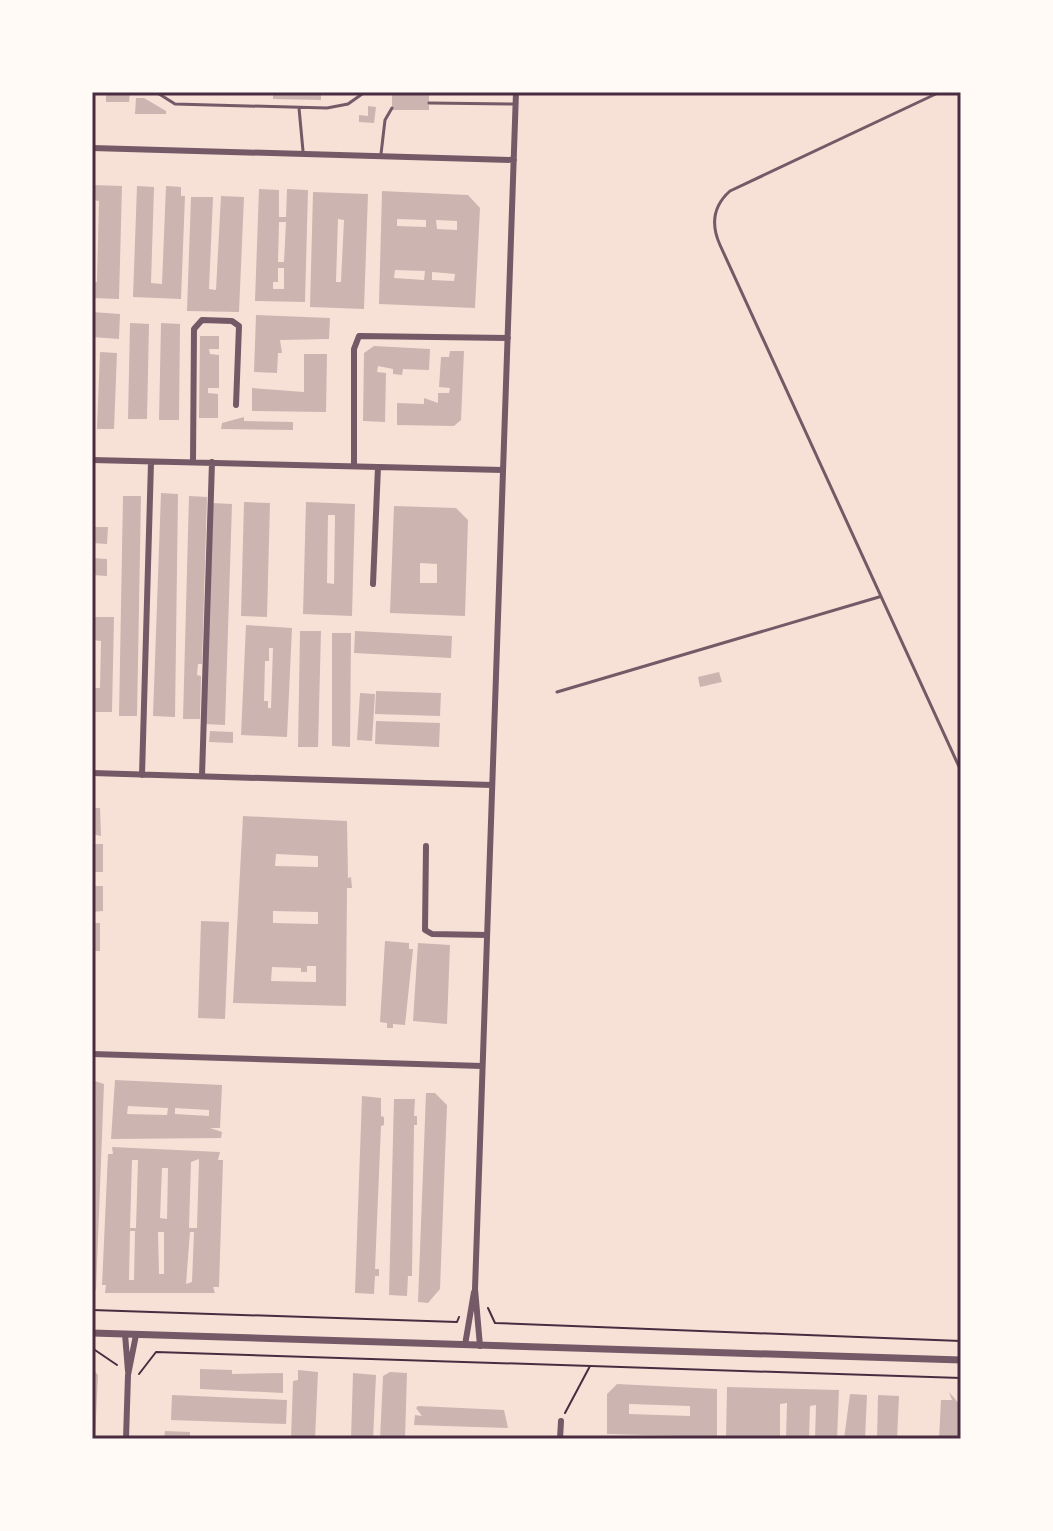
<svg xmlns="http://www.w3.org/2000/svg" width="1053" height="1531" font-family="'IBM Plex Sans',sans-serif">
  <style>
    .building { fill: #ccb4b1; fill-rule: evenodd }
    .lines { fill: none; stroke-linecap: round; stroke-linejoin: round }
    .path { stroke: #4a2c40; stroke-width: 2 }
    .service { stroke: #755966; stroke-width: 3 }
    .minor { stroke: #755966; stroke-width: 6 }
    .tertiary { stroke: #755966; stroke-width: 7 }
    .neatline { fill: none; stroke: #4a2c40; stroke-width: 3 }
  </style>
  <rect width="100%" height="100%" fill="#f7e1d7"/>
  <path class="building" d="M106,92H130L129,102H106Z
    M273,92H321V100L273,99Z
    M392,92H429V110H392Z
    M136,98H144L166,111V114H135Z
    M368,106L376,107L374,123L359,122V115L368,116Z
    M92,185L122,186L119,299L92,298V282H97L99,201L92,200Z
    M137,186L154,187L151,283L162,284L166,186L181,187V196H185L181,299L133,297Z
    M259,189L279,190V217H286L287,189L308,190L305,302L255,301ZM279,222H286L284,262H278ZM278,268H284V289H273V282H278Z
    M382,191L468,195L480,208L475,308L379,304ZM397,219L426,220V227L397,226ZM436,220L457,221V230L437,229ZM395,270L425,271L424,280L394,278ZM432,272L455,274L454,281L432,280Z
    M313,192L368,194L364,309L310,307ZM338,219L344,220L341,282H336Z
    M221,196L244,197L239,312L187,311L191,197H213L209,289L216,290Z
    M92,312L120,314L119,339L92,337Z
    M256,315L330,318L329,339L280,340L282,353H278L277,373L254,372Z
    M130,323L149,324L147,419H128Z
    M161,323L180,324L179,420H159Z
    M200,336H219V349H209L210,354L219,355V388H208V393L218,394V418H199Z
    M374,346L430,349L429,370L403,369L402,375L393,374V369L378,366L377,372L386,373L385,422L363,421L364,353Z
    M450,351H464L461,420L454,426L397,425V403L424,404V398L438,403V393H449L450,388L439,387L441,357H449Z
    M100,352L117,353L114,429H97Z
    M304,354H327L326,412L252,411V388L304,392Z
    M244,417V421L293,422V430L221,429L222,423Z
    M161,493L178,494L175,717L153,716Z
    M123,496H141L137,716H119Z
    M189,496L207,497L202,664H198L197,675L201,676L200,719H183Z
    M244,502L270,503L267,617L241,616Z
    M306,502L355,504L352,616L303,614ZM328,515H335L334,584L327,583Z
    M212,503L232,504L225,725L204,724Z
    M394,506L456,508L468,520L465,616L390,613ZM420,563L437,564V583H420Z
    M92,527H108L107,544L92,543Z
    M92,558L107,559V576L92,575Z
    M92,617H114L112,712H92V688H100L101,641L92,640Z
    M246,625L292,628L287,737L241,735ZM269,648H273L271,708H268V701H264L265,661H269Z
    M300,631H321L318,747H298Z
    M355,631L452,636L451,658L354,653Z
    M332,633H351L350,747L332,746Z
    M719,672L722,682L700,687L698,677Z
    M376,691L441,693L440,716L375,714Z
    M360,693L375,694L372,741L357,740Z
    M376,721L440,723L439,747L375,744Z
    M210,731L233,732V743L209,742Z
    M92,808H100L101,836L92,834Z
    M243,816L347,821L348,878L351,877L352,888H347L346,1006L233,1003ZM276,854L318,856V867L275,866ZM273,911L318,912V924L273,923ZM307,966H316V982L271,981L272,967L301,968V972H307Z
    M92,844H103V872H92Z
    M92,886H103V911L92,912Z
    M201,921L229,922L225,1019L198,1018Z
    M92,923H100V951H92Z
    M385,941L409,943V949H413L405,1025L393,1024V1028H387V1023L380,1022Z
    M418,943L450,945L447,1024L413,1021Z
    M92,1080L104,1084L96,1290H92Z
    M115,1080L222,1085L220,1128H210L222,1132L221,1138L111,1139ZM128,1106L168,1108L167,1115L127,1114ZM175,1108L209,1110V1116L175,1114Z
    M426,1093H435L447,1105L440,1289L428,1303L418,1302Z
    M362,1096L381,1098V1116L384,1117V1125L381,1126L375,1269H379V1276H375L374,1294L355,1293Z
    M394,1099H415L414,1116H417V1125H414L412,1276H408L407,1296L389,1295Z
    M112,1147L220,1152L218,1160H223L219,1287H213L215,1293H105L106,1285H102L108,1154H113ZM199,1159L197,1228H189L191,1162ZM132,1160H138L136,1228H130ZM162,1168H168L167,1219L160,1218ZM130,1231H135L134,1280H129ZM158,1232H164V1274H159ZM190,1232H194L192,1282L186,1284Z
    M92,1368L98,1375L95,1439H92Z
    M200,1369L232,1370V1374L283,1373V1393L200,1389Z
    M298,1370L318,1372L315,1439H291L293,1381L298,1380Z
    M390,1372L407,1373L405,1439H380L383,1376Z
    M353,1373L376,1375L373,1439H351Z
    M617,1384L717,1389V1437L607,1434V1394ZM629,1404L690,1406V1416L629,1414Z
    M727,1387L839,1390L837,1439H815L816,1405L810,1406L809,1439H786L787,1403L780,1404V1439H726Z
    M949,1392L961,1406V1439H939L941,1400H952Z
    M850,1394L867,1395L865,1439H844Z
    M172,1395L287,1400L286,1424L171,1420Z
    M878,1395L899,1396L897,1439H877Z
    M418,1406L504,1410L508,1428L414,1425L415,1415L422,1416L416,1408Z
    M165,1431L190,1432V1439H164Z"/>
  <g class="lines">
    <path class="path" d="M488,1308L495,1323L961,1341
      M92,1310L457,1322L459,1317
      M92,1348L117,1365
      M139,1374L156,1352L961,1378
      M565,1413L590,1366"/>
    <path class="service" d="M156,92L175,104L327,108L348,104L365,92
      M940,92L730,191C713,206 711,225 720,245L961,771
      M429,103L516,104
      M299,108L303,151
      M381,154L385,120L392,108
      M557,692L879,597"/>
    <path class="minor" d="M92,148L514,160
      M92,460L503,470
      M193,462L194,329L202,320L232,321L239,326L236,405
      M354,466V349L359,336L508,338
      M373,584L378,467
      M92,773L492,785
      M142,775L151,462
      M202,776L212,462
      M426,846L425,930L432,934L487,935
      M92,1054L482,1066
      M125,1334L128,1371
      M465,1345L474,1292
      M480,1346L475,1289L516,92
      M126,1439L128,1375L136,1335
      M560,1439L561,1421"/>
    <path class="tertiary" d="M92,1333L961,1360"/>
  </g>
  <rect width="1053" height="1531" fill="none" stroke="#fffaf5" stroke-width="188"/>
  <rect x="94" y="94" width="865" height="1343" class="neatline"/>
</svg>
